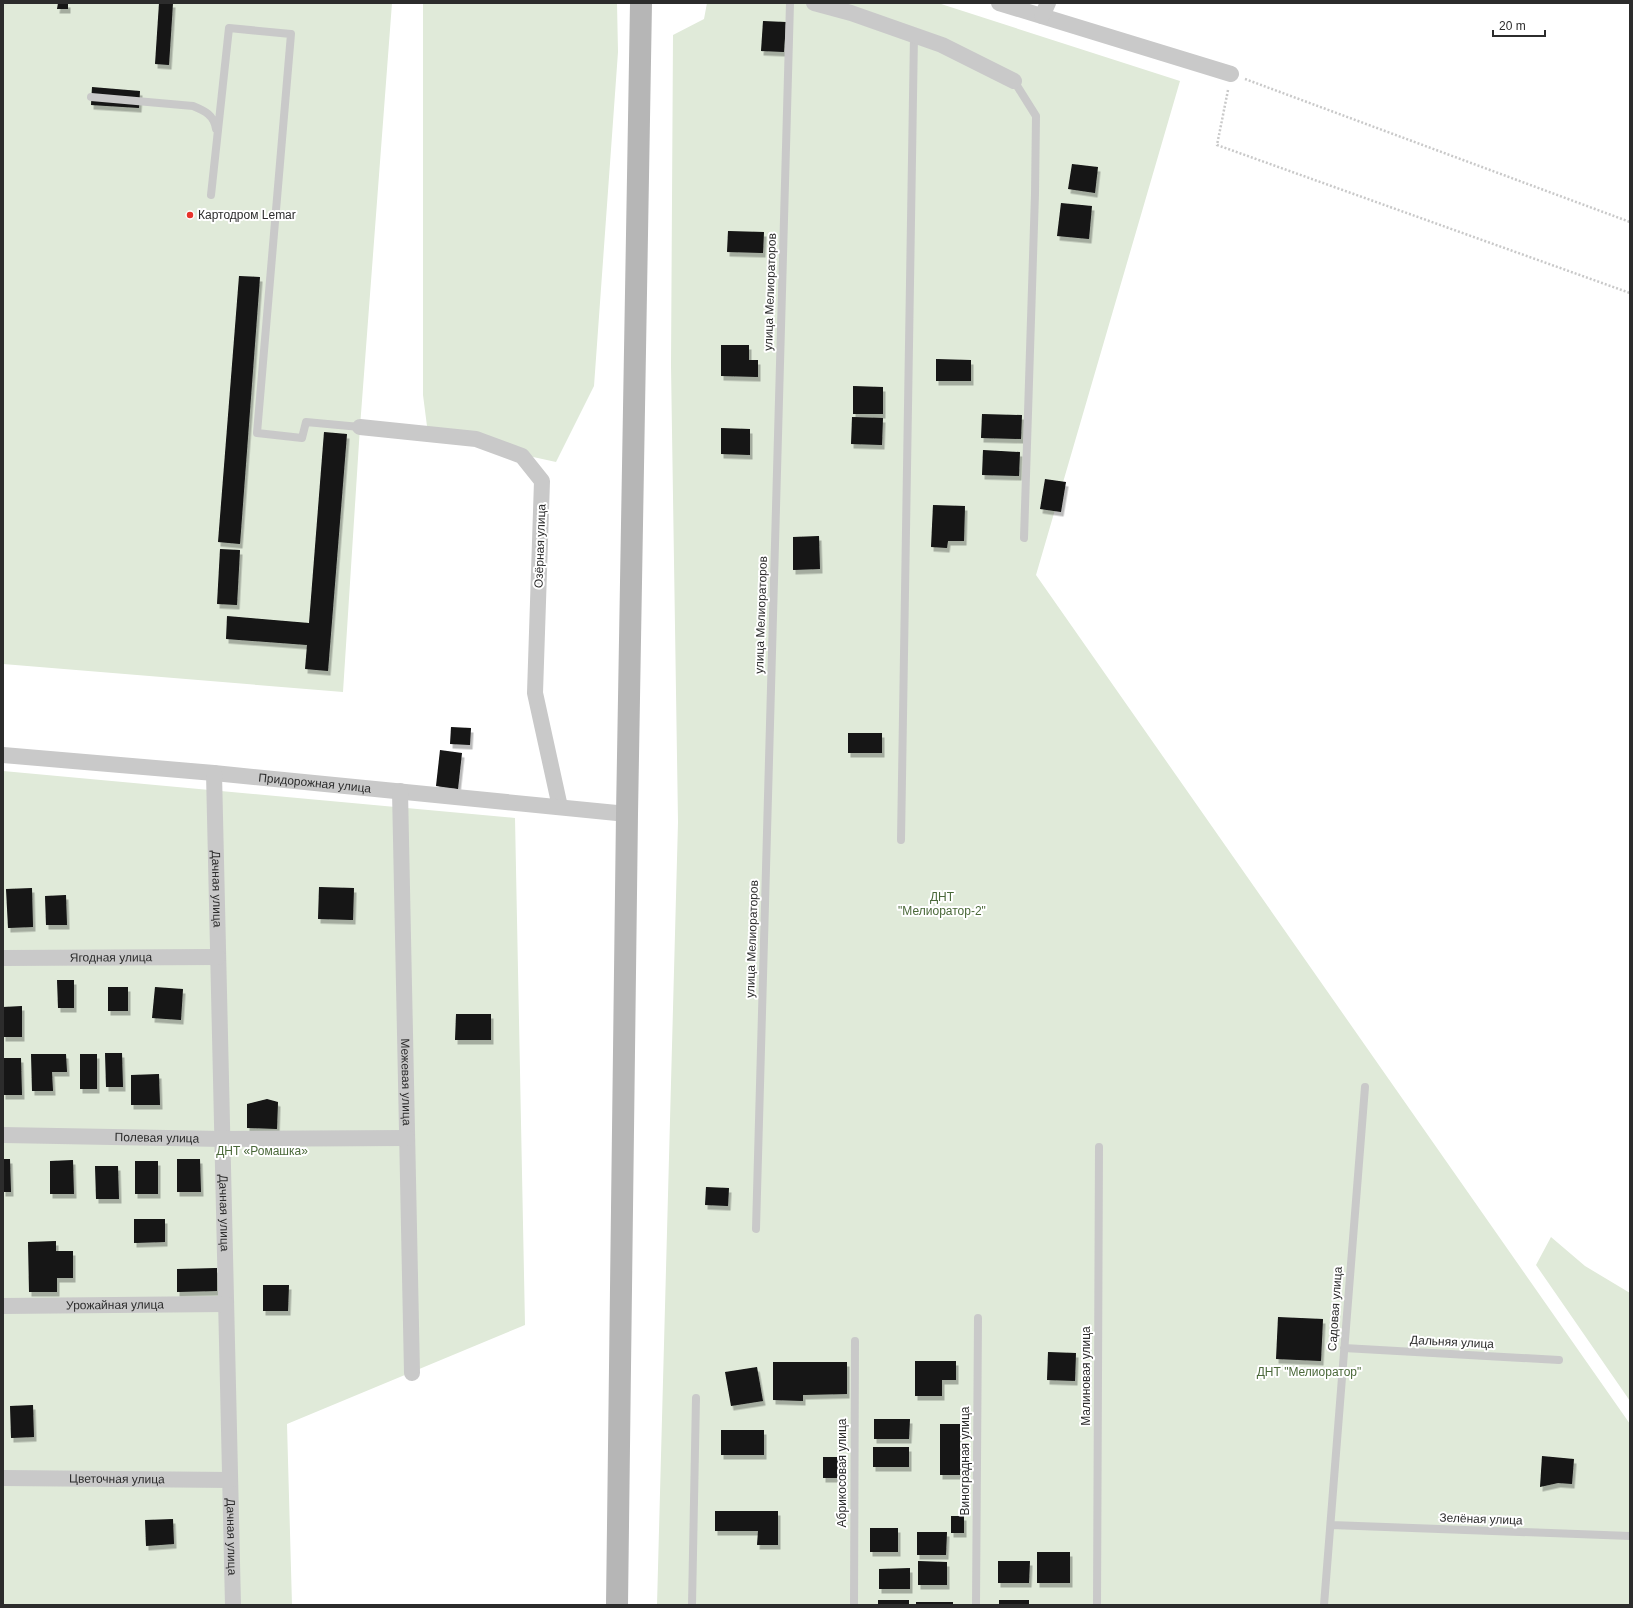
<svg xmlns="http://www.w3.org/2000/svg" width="1633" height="1608" font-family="Helvetica,sans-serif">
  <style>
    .green { fill: #e0ead9 }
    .building { fill: #131313; filter: url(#shadow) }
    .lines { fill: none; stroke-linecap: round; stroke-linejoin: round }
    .path { stroke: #c9c9c9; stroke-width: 2.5; stroke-dasharray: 2 2; stroke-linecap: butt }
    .lane { stroke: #c9c9c9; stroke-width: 8 }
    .street { stroke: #c9c9c9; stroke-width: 16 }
    .secondary { stroke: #b6b6b6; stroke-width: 22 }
    .poi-dot { fill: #e7332a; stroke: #fff; stroke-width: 1.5 }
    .labels { text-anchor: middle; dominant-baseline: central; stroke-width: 4; stroke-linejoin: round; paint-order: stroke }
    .poi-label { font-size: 12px; fill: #2c2c2c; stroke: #fff; text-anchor: start }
    .street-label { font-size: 12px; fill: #2c2c2c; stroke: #fff }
    .park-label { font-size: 12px; fill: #4a6839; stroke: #fff }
  </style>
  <defs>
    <filter id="shadow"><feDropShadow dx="2.5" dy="4.5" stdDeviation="0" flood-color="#0004"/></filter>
  </defs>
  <rect width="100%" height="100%" fill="#fff"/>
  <path class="green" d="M3,3H392L360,427L343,692L3,664Z
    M423,3H617L618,52L594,386L556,462L428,434L423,395Z
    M707,3H938L1180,81L1036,575L1630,1424V1605H657L678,822L671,366L673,35L704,19Z
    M3,771L515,818L525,1325L287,1424L292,1605H3Z
    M1551,1237L1585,1266L1630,1293V1401L1536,1265Z"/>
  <path class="building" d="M58,3H68V9H57Z
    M159,3H173L169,65L155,64Z
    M763,21L786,22L784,52L761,51Z
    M92,87L140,91L139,108L91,105Z
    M1072,164L1098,167L1095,193L1068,189Z
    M1061,203L1092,206L1089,239L1057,236Z
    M728,231L764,232L763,253L727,252Z
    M239,276L260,277L240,544L218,542Z
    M721,345H749V360H758V377L721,376Z
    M936,359L971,360V381H936Z
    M853,386L883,387V414H853Z
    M982,414L1022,415L1021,439L981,438Z
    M852,417L883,418L882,445L851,444Z
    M721,428L750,429V455L721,454Z
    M324,432L347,434L328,671L305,669L307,645L226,639L227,616L309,623Z
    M983,450L1020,452L1019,476L982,475Z
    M1045,479L1066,482L1061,512L1040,509Z
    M933,505L965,506L964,541H948L947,548L931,547Z
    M819,536L820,569L793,570V537Z
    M220,549L240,550L237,605L217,604Z
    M451,727L471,728L470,745L450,744Z
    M848,733H882V753H848Z
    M440,750L462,753L458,789L436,786Z
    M319,887L354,888L353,920L318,919Z
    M32,888L33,927L8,928L6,889Z
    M66,895L67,925H46L45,896Z
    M57,980H74V1008H58Z
    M108,987H128V1011H108Z
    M155,987L183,989L181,1020L152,1018Z
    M22,1006V1037H3V1007Z
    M456,1014H491V1040H455Z
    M105,1053H122L123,1087H106Z
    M31,1054H66L67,1072H52L53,1091H32Z
    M80,1054H97V1089H80Z
    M3,1058H21L22,1095H3Z
    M159,1074L160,1105H131V1075Z
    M267,1099L278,1102L277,1129L247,1128V1104Z
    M3,1159H10L11,1192H3Z
    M177,1159H200L201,1192H177Z
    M73,1160L74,1194H50V1161Z
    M135,1161H158V1194H135Z
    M95,1166H118L119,1199H96Z
    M706,1187L729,1188L728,1206L705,1205Z
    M134,1219H165V1242L134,1243Z
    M56,1241V1251H73V1278H57V1292H29L28,1242Z
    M217,1268V1291L177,1292V1269Z
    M263,1285H289L288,1311H263Z
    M1278,1317L1323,1319L1321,1361L1276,1359Z
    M1048,1352L1076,1353L1075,1381L1047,1380Z
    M915,1361H956V1380H942V1396H915Z
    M773,1362H847V1394L803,1395V1401L773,1400Z
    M757,1367L763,1401L731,1406L725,1372Z
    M33,1405L34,1437L11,1438L10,1406Z
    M874,1419H910L909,1439H874Z
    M940,1424H960V1475H940Z
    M721,1430H764V1455H721Z
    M873,1447H909V1467H873Z
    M1542,1456L1574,1459L1572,1484L1558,1483L1540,1487Z
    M823,1457H844V1478H823Z
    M715,1511H778V1545H757L758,1531H715Z
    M951,1516H964V1533H951Z
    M173,1519L174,1544L146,1546L145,1520Z
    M870,1528H898V1552H870Z
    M917,1532H947L946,1555H917Z
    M1037,1552H1070V1583H1037Z
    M918,1561L947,1562V1585H918Z
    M998,1561H1030L1029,1583H998Z
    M910,1568V1589H879V1569Z
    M878,1600H909V1605H878Z
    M999,1600H1029V1605H999Z
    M916,1602H953V1605H916Z"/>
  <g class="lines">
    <path class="path" d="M1245,79L1630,222
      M1228,90L1217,145L1630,293"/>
    <path class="lane" d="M1014,81L1036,116L1035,194L1024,538
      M91,97L193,106C205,111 214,115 216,129
      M211,195L229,28L291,34L257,433L302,438L306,422L360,427
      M901,840L914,35
      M756,1229L790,3
      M1344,1348L1559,1360
      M1331,1525L1630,1536
      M692,1605L696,1398
      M854,1605L855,1341
      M976,1605L978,1318
      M1097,1605L1099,1147
      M1324,1605L1365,1087"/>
    <g class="street">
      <path d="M814,3L851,13L942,45L1014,81"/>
      <path d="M999,3L1231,74"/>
      <path d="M1042,16L1048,3"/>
      <path d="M360,427L476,439L522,456L542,481L535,693L560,807"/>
      <path id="s1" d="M3,755L214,773L627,814"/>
      <path id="s2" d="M214,773L233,1605"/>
      <path id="s3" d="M400,791L412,1373"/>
      <path id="s4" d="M3,958L218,957"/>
      <path id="s5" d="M3,1135L222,1139L407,1138"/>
      <path id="s6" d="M3,1306L226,1304"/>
      <path id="s7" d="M3,1478L230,1480"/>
    </g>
    <path class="secondary" d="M617,1605L627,814L641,3"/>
  </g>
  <circle class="poi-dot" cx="190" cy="215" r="4"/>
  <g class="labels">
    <g class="poi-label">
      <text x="198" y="215">Картодром Lemar</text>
    </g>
    <g class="street-label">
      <text transform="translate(770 292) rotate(-88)">улица Мелиораторов</text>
      <text transform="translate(540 546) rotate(-88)">Озёрная улица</text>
      <text transform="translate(761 615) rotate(-88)">улица Мелиораторов</text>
      <text stroke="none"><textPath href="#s1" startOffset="313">Придорожная улица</textPath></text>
      <text stroke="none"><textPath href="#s2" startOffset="116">Дачная улица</textPath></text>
      <text transform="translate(752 939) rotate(-88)">улица Мелиораторов</text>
      <text stroke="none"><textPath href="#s4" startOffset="108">Ягодная улица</textPath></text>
      <text stroke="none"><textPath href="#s3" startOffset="291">Межевая улица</textPath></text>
      <text stroke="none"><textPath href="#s5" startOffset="154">Полевая улица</textPath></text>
      <text stroke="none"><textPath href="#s2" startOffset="440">Дачная улица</textPath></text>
      <text stroke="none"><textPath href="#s6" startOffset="112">Урожайная улица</textPath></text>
      <text transform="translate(1335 1309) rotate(-86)">Садовая улица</text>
      <text transform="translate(1452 1342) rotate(3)">Дальняя улица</text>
      <text transform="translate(1086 1376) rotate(-90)">Малиновая улица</text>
      <text transform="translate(965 1461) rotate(-90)">Виноградная улица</text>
      <text transform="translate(842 1473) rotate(-90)">Абрикосовая улица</text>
      <text stroke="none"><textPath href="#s7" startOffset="114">Цветочная улица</textPath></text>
      <text transform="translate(1481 1519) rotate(2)">Зелёная улица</text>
      <text stroke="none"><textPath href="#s2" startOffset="764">Дачная улица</textPath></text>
    </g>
    <g class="park-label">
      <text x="942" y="897">ДНТ<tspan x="942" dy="14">"Мелиоратор-2"</tspan></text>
      <text x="262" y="1151">ДНТ «Ромашка»</text>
      <text x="1309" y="1372">ДНТ "Мелиоратор"</text>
    </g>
  </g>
  <rect width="1633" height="1608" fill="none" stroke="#2c2c2c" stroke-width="8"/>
  <path d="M1493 30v6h52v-6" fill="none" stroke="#2c2c2c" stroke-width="2"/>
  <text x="1499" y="30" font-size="12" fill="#2c2c2c" stroke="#ffffff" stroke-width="3" paint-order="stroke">20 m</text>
</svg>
